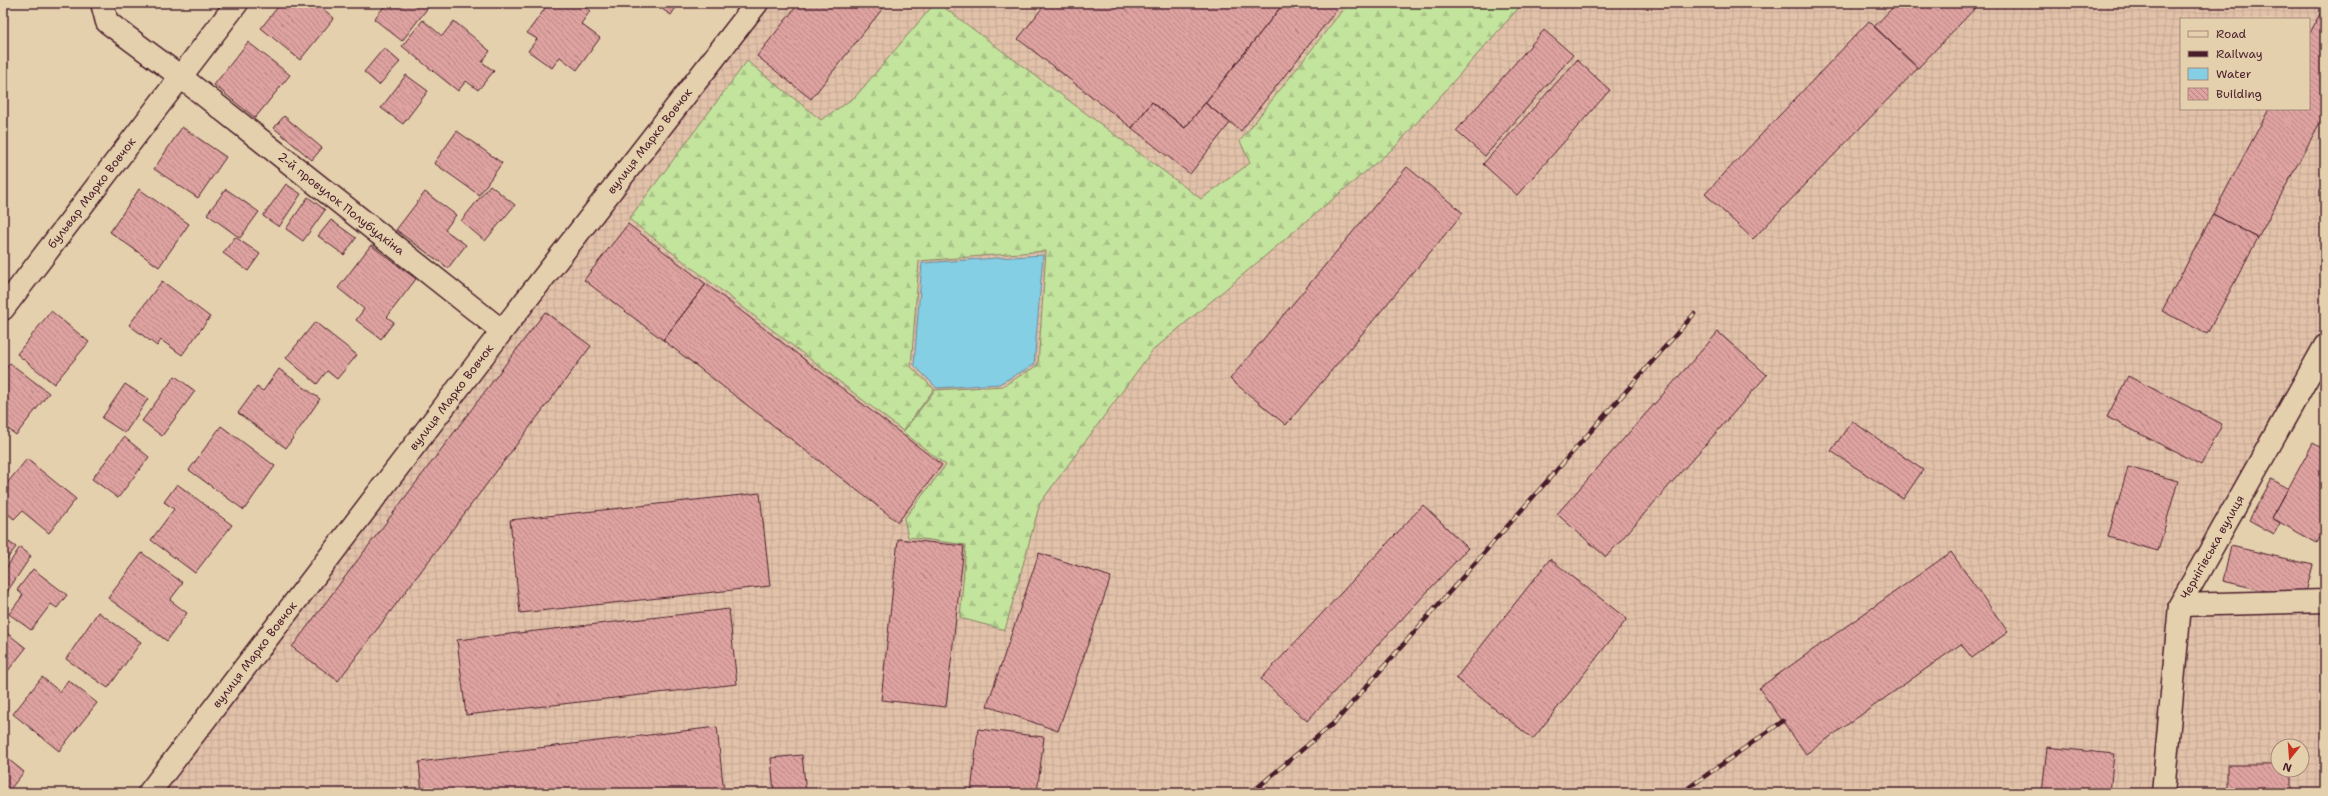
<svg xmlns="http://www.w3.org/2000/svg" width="2328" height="796" font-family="'Shantell Sans',sans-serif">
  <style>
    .industrial { fill: url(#industrial-grid); fill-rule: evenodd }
    .forest { fill: url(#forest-firs); stroke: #868264 }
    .water { fill: #84cfe4; stroke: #6d899a }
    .building { fill: url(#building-back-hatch); stroke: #4a1f2b }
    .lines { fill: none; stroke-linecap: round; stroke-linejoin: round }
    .street-casing { stroke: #4a1f2b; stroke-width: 25 }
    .street { stroke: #e5d0ae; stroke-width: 22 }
    .rail-casing { stroke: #4a1f2b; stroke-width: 4.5 }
    .rail { stroke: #e5d0ae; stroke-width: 3; stroke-dasharray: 9; stroke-linecap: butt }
    .labels { text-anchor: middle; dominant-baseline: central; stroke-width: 3.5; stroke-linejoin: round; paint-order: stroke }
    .street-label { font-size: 12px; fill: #4a1f2b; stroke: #e5d0ae }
  </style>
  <defs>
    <pattern id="industrial-grid" width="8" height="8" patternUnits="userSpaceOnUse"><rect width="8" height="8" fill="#e3c2aa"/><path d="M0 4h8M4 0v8" fill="none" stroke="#c4a692"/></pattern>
    <pattern id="forest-firs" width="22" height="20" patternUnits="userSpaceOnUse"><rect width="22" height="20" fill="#c3e49c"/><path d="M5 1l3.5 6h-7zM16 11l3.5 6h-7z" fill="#a9c387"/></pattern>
    <pattern id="building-back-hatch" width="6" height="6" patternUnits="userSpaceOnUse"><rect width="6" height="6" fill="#dea3a0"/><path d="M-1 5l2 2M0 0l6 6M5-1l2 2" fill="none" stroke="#b68483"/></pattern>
  </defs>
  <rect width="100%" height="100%" fill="#e5d0ae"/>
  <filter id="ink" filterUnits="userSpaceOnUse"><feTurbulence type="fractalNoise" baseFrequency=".025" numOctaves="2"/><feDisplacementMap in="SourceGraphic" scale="8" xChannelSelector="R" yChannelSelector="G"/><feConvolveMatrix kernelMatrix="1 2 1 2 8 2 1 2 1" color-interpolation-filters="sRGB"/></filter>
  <g filter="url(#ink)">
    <path class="industrial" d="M757,3H2325V340L2178,607L2325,603V793H149ZM2181,19H2309V109H2181ZM2278,746H2302V770H2278Z"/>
    <path class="forest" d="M935,3H938L1201,199L1250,163L1240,141L1348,3H1523L1396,146L1152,351L1040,503L1005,630L960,618L966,545L908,537L904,519L946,465L903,432L935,390L1003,386L1038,365L1046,251L919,261L911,367L934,389L903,431L629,219L747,61L821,120L855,97Z"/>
    <path class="water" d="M1043,255L1034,365L999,384L937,388L914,365L922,263Z"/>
    <path class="building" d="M281,3H316L334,18L300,60L261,28Z
      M387,3H428L430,5L402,41L374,19Z
      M549,3H580L590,11L581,24L600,38L577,70L560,57L552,68L528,51L537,39L527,33Z
      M653,3H679L671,15Z
      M799,3H887L811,99L757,56Z
      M1046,3H1284L1185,128L1152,102L1132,128L1018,39Z
      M1284,3H1342L1241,131L1205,103Z
      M1897,3H1980L1918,68L1874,27Z
      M2325,4V113L2258,238L2213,214L2269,109H2309V35Z
      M423,20L442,36L454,21L490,51L482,62L494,71L478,90L466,81L458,91L402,46Z
      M1869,21L1918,68L1753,239L1705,194Z
      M1544,30L1573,55L1485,156L1456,131Z
      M248,42L290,75L255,118L214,85Z
      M384,48L400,62L379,85L364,72Z
      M1577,60L1610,90L1517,195L1483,164Z
      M406,75L428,91L403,124L381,108Z
      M1152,102L1185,128L1205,103L1230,123L1190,174L1132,128Z
      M284,116L322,148L312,160L274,128Z
      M182,127L226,157L198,198L154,169Z
      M457,131L502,163L479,195L434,163Z
      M1407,167L1463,213L1286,425L1230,379Z
      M286,184L301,194L279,227L263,216Z
      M490,185L515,205L485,241L461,221Z
      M139,189L189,224L159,267L110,232Z
      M226,189L259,212L240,238L207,214Z
      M425,192L456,215L445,230L466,245L448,268L396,230Z
      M308,197L325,210L303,241L286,229Z
      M2213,214L2258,238L2207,334L2162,311Z
      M331,220L356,238L344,255L318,236Z
      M628,224L706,284L663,340L584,280Z
      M235,237L260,254L248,271L223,253Z
      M371,245L416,279L387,317L394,322L381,339L356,320L364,309L338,288Z
      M162,281L210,317L182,355L161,340L157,346L129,325Z
      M706,284L942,465L898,522L663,340Z
      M51,311L89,342L54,384L17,354Z
      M545,312L591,346L338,681L292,647Z
      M315,322L357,355L337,379L327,371L317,384L286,358Z
      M1718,332L1767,375L1606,557L1557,514Z
      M10,363L49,393L16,435L3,425V371Z
      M279,369L320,399L286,448L238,413L257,387L263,391Z
      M175,376L195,391L162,436L142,421Z
      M2128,376L2222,424L2201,465L2107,417Z
      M125,384L148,399L125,433L102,418Z
      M1852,421L1923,470L1903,499L1831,451Z
      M221,426L275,466L244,510L189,470Z
      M124,437L149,457L118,498L92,479Z
      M2313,443L2325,450V529L2317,543L2272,518Z
      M27,459L76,499L49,533L22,511L14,519L3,510V488Z
      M2128,467L2178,481L2158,551L2108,537Z
      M2272,479L2288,489L2272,518L2280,523L2274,534L2249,520Z
      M177,484L232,525L195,573L151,540L174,509L164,502Z
      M760,493L770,586L520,613L510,520Z
      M1423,505L1468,548L1307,721L1261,679Z
      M3,538L16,547L3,564Z
      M898,539L964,546L946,707L881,700Z
      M2231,546L2313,565L2304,600L2223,581Z
      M20,547L31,556L3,598V573Z
      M1951,552L2008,632L1972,658L1961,644L1806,754L1759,688Z
      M142,553L183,583L170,600L187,613L167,641L108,598Z
      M1039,553L1111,577L1058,731L987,706Z
      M1550,559L1627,619L1533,739L1456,678Z
      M33,569L67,595L57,608L51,604L31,630L9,614L23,595L17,590Z
      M729,609L737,684L466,715L457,640Z
      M98,612L141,642L108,688L66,659Z
      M3,630L26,648L3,677Z
      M42,677L60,692L68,680L97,703L59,751L13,714Z
      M717,727L724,793H422L419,762Z
      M978,729L1044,737L1037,793H971Z
      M2047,747L2114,754L2110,793H2042Z
      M3,755L24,772L7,793H3Z
      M802,755L806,793H774L771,758Z
      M2227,765H2278V770H2292V793H2227Z"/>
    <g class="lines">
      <g class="street-casing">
        <g id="street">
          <path id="s1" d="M102,3L107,22L181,77L502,331"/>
          <path id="s2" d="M3,309L237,3"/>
          <path d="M2180,605L2325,601"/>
          <path id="s3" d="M149,793L502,331L757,3"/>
          <path id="s4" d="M2163,793L2180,605L2325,346"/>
        </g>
      </g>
      <use href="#street" class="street"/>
      <g class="rail-casing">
        <path id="rail" d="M1251,793L1336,721L1694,314
          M1681,793L1783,721"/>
      </g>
      <use href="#rail" class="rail"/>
    </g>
  </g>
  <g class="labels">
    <g class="street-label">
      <text stroke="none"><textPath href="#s3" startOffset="822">вулиця Марко Вовчок</textPath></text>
      <text stroke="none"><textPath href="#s2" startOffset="146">бульвар Марко Вовчок</textPath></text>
      <text stroke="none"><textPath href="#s1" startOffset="316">2-й провулок Полубудкіна</textPath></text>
      <text stroke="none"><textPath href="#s3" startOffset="498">вулиця Марко Вовчок</textPath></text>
      <text stroke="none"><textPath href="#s4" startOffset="255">Чернігівська вулиця</textPath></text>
      <text stroke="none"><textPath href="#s3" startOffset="174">вулиця Марко Вовчок</textPath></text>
    </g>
  </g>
  <rect width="2328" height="796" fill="none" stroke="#e5d0ae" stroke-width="16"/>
  <rect x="8" y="8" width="2312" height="780" fill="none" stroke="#4a1f2b" stroke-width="1.5" filter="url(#ink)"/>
  <rect x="2180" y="18" width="130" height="92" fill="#e5d0ae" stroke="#a7897a"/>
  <rect x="2188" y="31" width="20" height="6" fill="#e5d0ae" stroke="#a7897a"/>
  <text x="2216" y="38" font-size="12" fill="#4a1f2b">Road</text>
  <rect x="2188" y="51" width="20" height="6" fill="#4a1f2b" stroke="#a7897a"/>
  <text x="2216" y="58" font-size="12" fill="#4a1f2b">Railway</text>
  <rect x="2188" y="68" width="20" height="12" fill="#84cfe4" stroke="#a7897a"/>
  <text x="2216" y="78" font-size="12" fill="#4a1f2b">Water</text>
  <rect x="2188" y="88" width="20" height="12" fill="url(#building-back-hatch)" stroke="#a7897a"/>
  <text x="2216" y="98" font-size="12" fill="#4a1f2b">Building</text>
  <g transform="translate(2290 758) rotate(197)"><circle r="19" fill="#e5d0ae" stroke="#a7897a"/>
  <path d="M0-3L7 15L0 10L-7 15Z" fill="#c8321e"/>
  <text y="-6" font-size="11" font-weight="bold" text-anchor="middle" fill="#4a1f2b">N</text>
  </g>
</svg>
